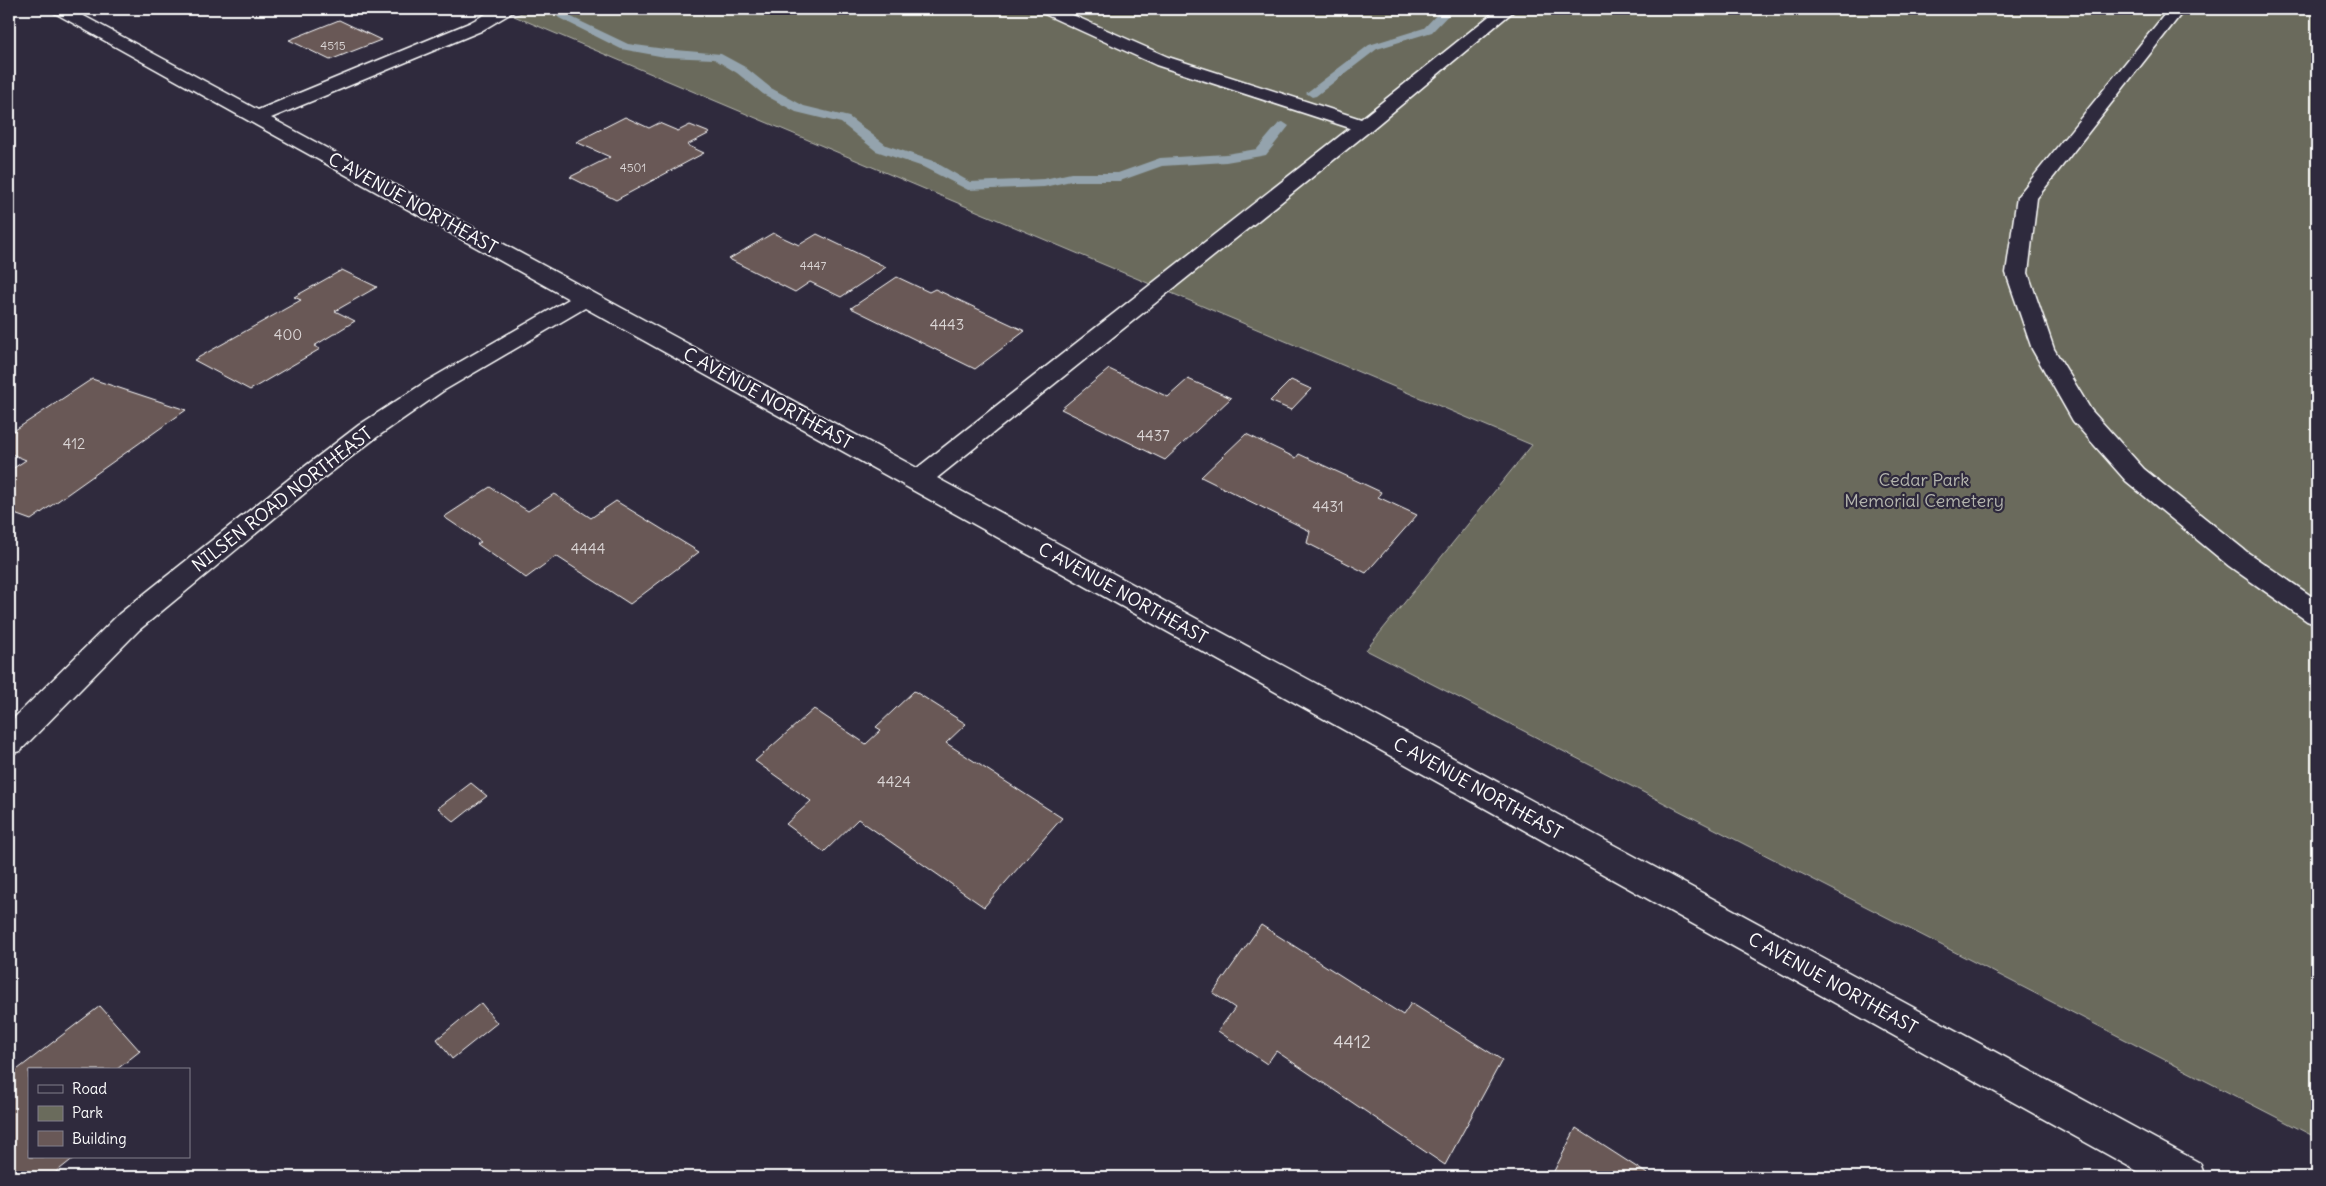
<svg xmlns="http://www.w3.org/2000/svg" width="2326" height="1186" font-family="Delius,sans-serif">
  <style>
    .green { fill: #6a6b5c; stroke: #b4b5ae }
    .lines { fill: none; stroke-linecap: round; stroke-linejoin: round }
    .stream { fill: #94a3ad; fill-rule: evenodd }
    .building { fill: #695857; stroke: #fff }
    .minor-casing { stroke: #fff; stroke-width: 3 }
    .minor { fill: #2f2a3d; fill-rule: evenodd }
    .labels { text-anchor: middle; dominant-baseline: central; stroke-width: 4.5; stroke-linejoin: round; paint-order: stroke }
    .far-number-label { font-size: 12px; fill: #dad5d5 }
    .number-label { font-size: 15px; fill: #dad5d5 }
    .street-label { font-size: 18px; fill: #fff; stroke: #2f2a3d }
    .park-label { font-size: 18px; fill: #b4b5ae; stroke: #2f2a3d }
    .near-number-label { font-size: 18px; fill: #dad5d5 }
  </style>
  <rect width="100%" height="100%" fill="#2f2a3d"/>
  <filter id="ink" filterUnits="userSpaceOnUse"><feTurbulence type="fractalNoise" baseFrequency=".02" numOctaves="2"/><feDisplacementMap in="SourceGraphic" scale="10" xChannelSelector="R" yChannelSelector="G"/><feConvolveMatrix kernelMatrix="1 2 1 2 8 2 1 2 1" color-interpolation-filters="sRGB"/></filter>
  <g filter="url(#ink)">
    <path class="green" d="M532,9H2317V1138L1366,650L1532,445L514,16Z"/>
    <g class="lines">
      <path class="stream" d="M1442,9H1454L1432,32L1377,49L1316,96L1312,97L1306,93L1369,45L1424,28Z
        M563,13L628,44L665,49L721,54L745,67L771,88L804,106L849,117L886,145L933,161L970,182L1044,179L1071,173H1118L1160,158L1226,154L1257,149L1279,123L1283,122L1289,126L1266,155L1261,156L1226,162L1162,166L1120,181H1071L1044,187L968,190L923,167L876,151L841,123L796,112L763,94L737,73L714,59L665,57L621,49L559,18L557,16L559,14Z"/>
    </g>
    <path class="building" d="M339,20L381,40L330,60L289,40Z
      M625,117L649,128L659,123L678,131L690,125L710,133L687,145L704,153L616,200L570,177L610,157L576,142Z
      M773,233L799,245L817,234L886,267L841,297L810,282L795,292L729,259Z
      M342,270L377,287L335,311L355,321L314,346L320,349L250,390L194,360L301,300L294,297Z
      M897,277L929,292L935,289L1025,331L975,369L851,308Z
      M1109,369L1168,397L1188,379L1231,398L1165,460L1061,409Z
      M92,379L186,410L31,520L9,512V471L26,460L9,453V434Z
      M1291,380L1311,389L1291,410L1270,401Z
      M1246,434L1296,458L1299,454L1381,492L1378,497L1417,515L1366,573L1307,543L1310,531L1201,477Z
      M490,487L528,511L554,494L591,518L616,501L699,552L630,604L556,556L526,578L477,544L481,542L444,517Z
      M914,691L966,724L946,743L1062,818L984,907L858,819L824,852L786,824L811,801L755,761L814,709L866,744L881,730L876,727Z
      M471,783L487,796L454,822L438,808Z
      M1261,925L1403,1015L1411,1003L1502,1060L1445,1165L1276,1051L1267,1064L1218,1031L1235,1008L1213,993Z
      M481,1003L497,1023L452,1059L437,1039Z
      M100,1006L140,1051L116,1070H29V1157H75L50,1177H22L9,1161V1076Z
      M1576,1128L1652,1177H1551Z"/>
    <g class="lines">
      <g class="minor-casing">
        <path id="minor" d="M51,9H71L258,110L469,23L495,9H515L513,12L481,31L271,118L917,468L1350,128L1156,65L1040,12L1038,9H1059L1168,57L1361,119L1498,9H1516L1371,130L937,478L2200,1163L2205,1177H2148L585,308L443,391L377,437L317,483L139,630L20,751L9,754V723L119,614L299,471L359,425L427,381L569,299L53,12Z
          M2169,9H2185L2037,198L2028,273L2054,349L2091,410L2144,469L2247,552L2317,600V625L2307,621L2229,566L2126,481L2073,421L2032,349L2006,273L2017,197Z"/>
      </g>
      <use href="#minor" class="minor"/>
    </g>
  </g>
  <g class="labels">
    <g class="far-number-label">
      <text x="333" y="45">4515</text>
      <text x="633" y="167">4501</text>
      <text x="813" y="265">4447</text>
    </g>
    <g class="number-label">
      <text x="947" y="324">4443</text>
      <text x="288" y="334">400</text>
      <text x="1153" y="435">4437</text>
      <text x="74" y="443">412</text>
      <text x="1328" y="506">4431</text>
      <text x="588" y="548">4444</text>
      <text x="894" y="781">4424</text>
    </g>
    <g class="street-label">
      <text transform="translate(413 203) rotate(29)">C AVENUE NORTHEAST</text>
      <text transform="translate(768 398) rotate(29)">C AVENUE NORTHEAST</text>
      <text transform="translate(282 499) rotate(-38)">NILSEN ROAD NORTHEAST</text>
      <text transform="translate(1123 593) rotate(29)">C AVENUE NORTHEAST</text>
      <text transform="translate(1478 788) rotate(29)">C AVENUE NORTHEAST</text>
      <text transform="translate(1833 983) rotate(29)">C AVENUE NORTHEAST</text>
    </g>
    <g class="park-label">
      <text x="1924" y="479">Cedar Park<tspan x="1924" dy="21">Memorial Cemetery</tspan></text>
    </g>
    <g class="near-number-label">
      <text x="1352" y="1041">4412</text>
    </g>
  </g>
  <rect width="2326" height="1186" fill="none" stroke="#2f2a3d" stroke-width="30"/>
  <rect x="15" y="15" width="2296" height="1156" fill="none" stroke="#fff" stroke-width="2" filter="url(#ink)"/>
  <rect x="28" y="1068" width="162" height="90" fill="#2f2a3d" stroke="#827f8b"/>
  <rect x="38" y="1085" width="25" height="8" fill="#2f2a3d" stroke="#827f8b"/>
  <text x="72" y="1094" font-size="15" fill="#ffffff">Road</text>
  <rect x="38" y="1106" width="25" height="15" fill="#6a6b5c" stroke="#827f8b"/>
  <text x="72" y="1118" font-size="15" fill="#ffffff">Park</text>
  <rect x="38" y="1131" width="25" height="15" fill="#695857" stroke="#827f8b"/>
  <text x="72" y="1144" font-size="15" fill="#ffffff">Building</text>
</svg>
